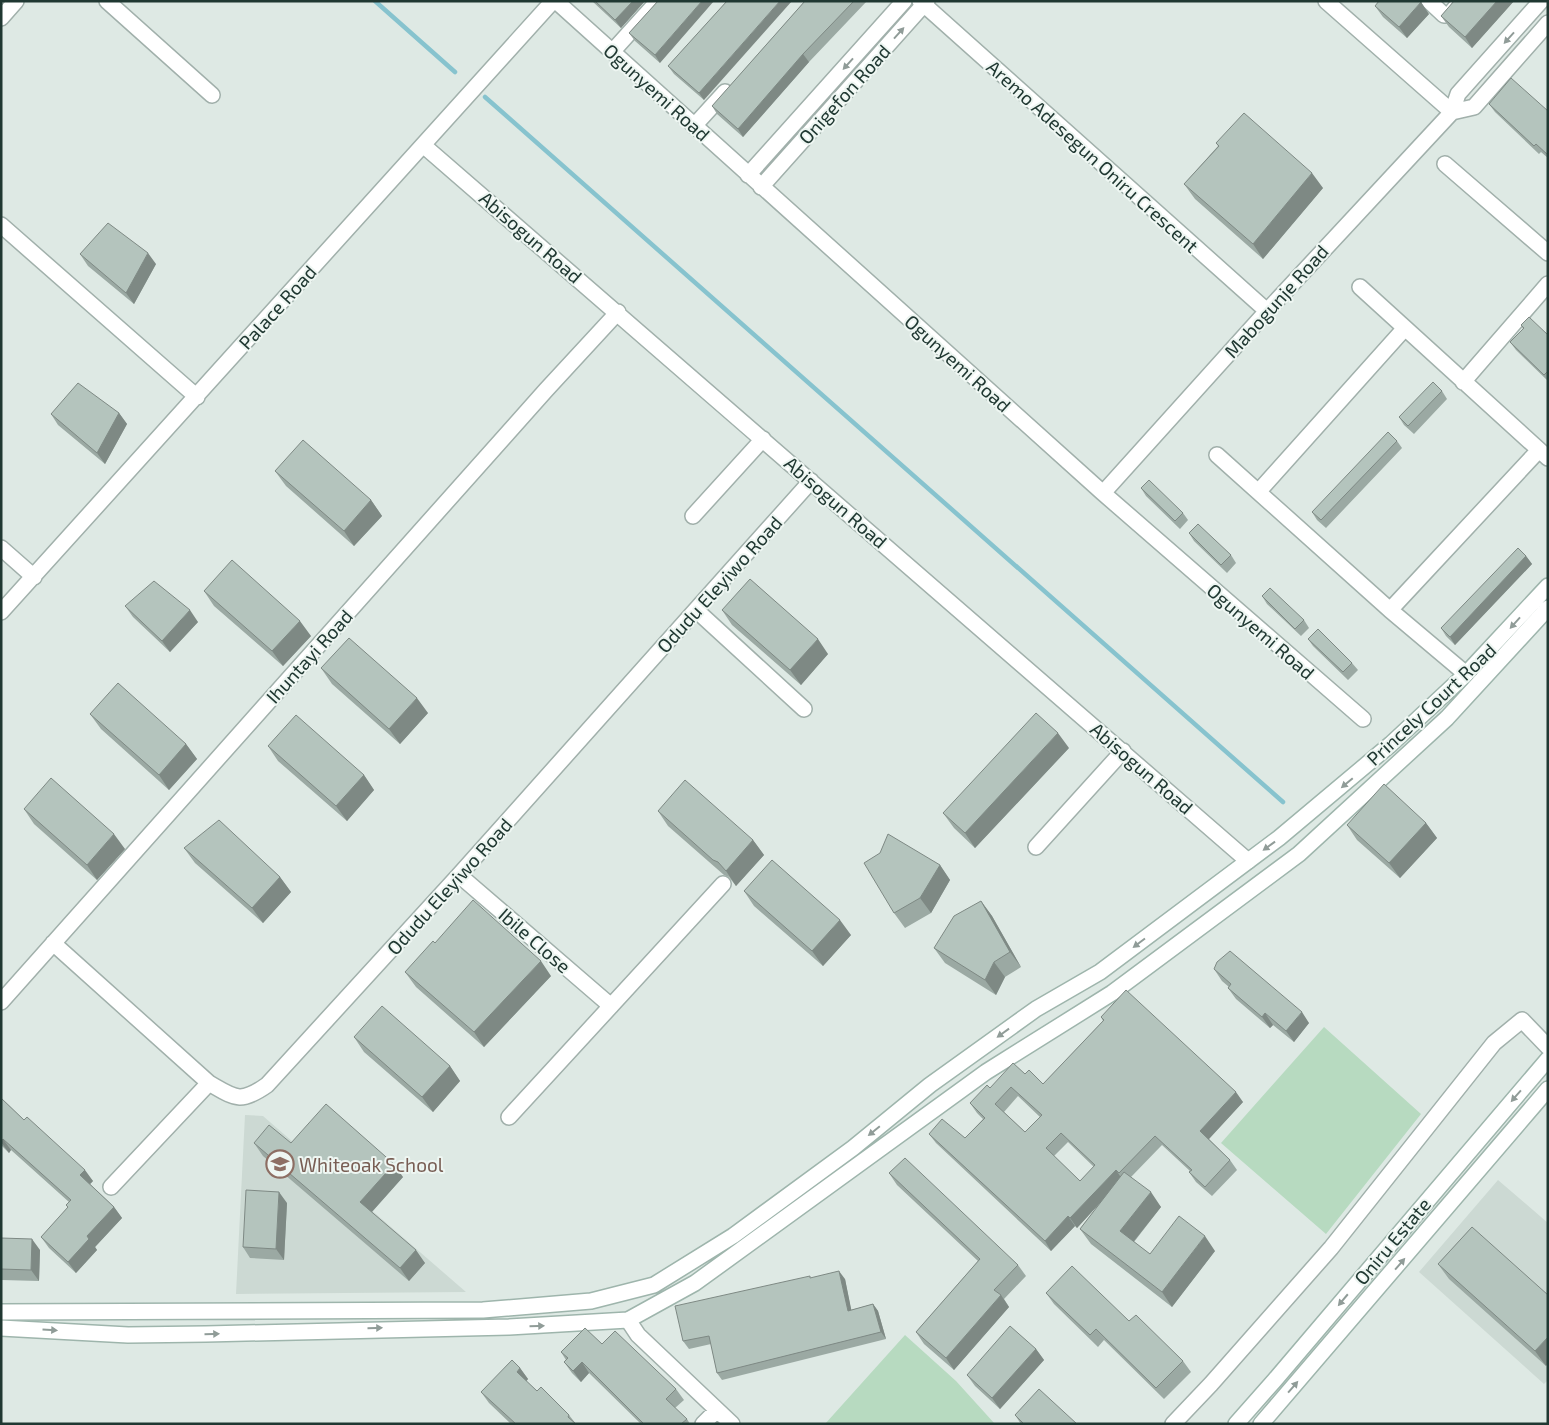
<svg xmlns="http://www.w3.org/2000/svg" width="1549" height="1425" font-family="'Exo 2',sans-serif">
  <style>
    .built { fill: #ccd9d3 }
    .green { fill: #b7dac0 }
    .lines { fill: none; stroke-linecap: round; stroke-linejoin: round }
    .stream { stroke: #87c3ce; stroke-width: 4.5 }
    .street-casing { stroke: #a1b0ab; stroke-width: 18 }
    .secondary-casing { stroke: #9eb5ac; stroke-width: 18 }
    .street { stroke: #fff; stroke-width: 15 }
    .secondary { stroke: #fff; stroke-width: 15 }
    .wall { fill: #9ba9a3; fill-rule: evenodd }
    .shaded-wall { fill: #7e8984 }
    .building { fill: #b4c4bd; stroke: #7e8984; fill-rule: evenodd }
    .oneway { fill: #909c98 }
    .labels { text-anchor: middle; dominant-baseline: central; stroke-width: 4; stroke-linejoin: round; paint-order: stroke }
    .street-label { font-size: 19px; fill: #203832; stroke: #eef6f2 }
    .education-label { font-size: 19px; fill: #785e54; stroke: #eef6f2; text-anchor: start }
  </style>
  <rect width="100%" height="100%" fill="#dee9e4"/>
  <path class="built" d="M245,1115L263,1116L466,1292L236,1294Z
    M1498,1180L1548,1223V1380L1544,1384L1419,1272Z"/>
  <path class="green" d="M1324,1027L1421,1114L1326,1234L1221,1143Z
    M905,1335L956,1381L995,1424H825Z"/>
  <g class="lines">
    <path class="stream" d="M375,1L455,72
      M485,97L1283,802"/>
    <g class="street-casing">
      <path id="street" d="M107,1L212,95
        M556,1L1103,493L1363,719
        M920,1L1267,311
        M1326,1L1452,112
        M1429,1L1444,15L1450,14L1461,1
        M1,18L16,1
        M612,52L658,1
        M1452,112L1474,107L1548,23
        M694,126L725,92
        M423,145L1248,861
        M1445,164L1548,253
        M748,175L904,1
        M761,187L927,1
        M1,225L197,397
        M1360,287L1548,458
        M1463,382L1548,284
        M1217,455L1390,610L1466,674
        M1259,491L1405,328
        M1103,493L1267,311L1452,112L1458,94L1541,1
        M693,516L763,439
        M1,548L34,577
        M696,610L804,709
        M1390,610L1539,450
        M1,612L553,1
        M1036,847L1123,751
        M459,875L611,1006
        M53,943L209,1083C235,1098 240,1104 267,1085L459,875L811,481
        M1,1002L546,390L618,312
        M509,1117L723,884
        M111,1187L209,1083
        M628,1320L638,1335L732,1424
        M703,1424L717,1410
        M1173,1424L1211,1384L1331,1248L1494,1043L1522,1020L1548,1047"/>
    </g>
    <g class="secondary-casing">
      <path id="secondary" d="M1,1312L483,1310L591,1301L654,1285L733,1236L853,1148L930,1085L1036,1009L1100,972L1279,838L1391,744L1466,674L1548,586
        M1,1328L128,1335L206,1334L509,1327L628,1320L695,1283L986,1072L1112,993L1299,854L1447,718L1548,608
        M1236,1424L1274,1381L1548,1059
        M1261,1424L1548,1089"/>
    </g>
    <use href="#street" class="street"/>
    <use href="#secondary" class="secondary"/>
  </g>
  <path class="wall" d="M592,1H645L621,28Z
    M658,1L660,63L635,41L629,33Z
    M727,1L704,100L674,74L668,66Z
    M805,1H867L809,62L743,137L717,114L712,106Z
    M1454,1H1514L1472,48L1449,27L1441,16Z
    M1375,6L1429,14L1407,38L1383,17Z
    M1489,104L1548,111V158L1541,152L1539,154L1495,112Z
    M1216,143L1323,188L1263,259L1195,199L1184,184L1218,146Z
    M80,254L156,264L134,304L88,266Z
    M1521,325L1548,335V381L1516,350L1510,342L1523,329Z
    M1442,391L1447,399L1414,434L1404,425L1399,417Z
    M119,413L127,424L105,464L58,425L51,414Z
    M1397,441L1402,448L1326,528L1317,520L1312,512Z
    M275,471L371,500L382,516L354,546L286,486Z
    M1141,488L1183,513L1188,520L1180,529L1146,496Z
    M1189,533L1231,555L1236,563L1227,573L1194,541Z
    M1526,556L1532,564L1455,645L1446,636L1441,628Z
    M204,591L311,636L283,666L214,606Z
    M1262,596L1304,620L1309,628L1301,636L1267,604Z
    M125,606L198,622L170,652L133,617Z
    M722,610L828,654L801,685L732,625Z
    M1308,639L1352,663L1358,670L1348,680L1313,646Z
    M321,668L428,713L400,744L332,684Z
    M90,714L186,744L197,759L169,790L101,729Z
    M268,746L364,775L374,790L347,821L278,761Z
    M1069,748L975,848L954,828L943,813Z
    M24,809L125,849L97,880L34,824Z
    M658,811L753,840L764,855L736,886L729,877L724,875L668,826Z
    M1426,823L1437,838L1400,878L1357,840L1347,825Z
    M184,848L280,877L291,892L263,923L195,863Z
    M940,865L950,880L931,913L905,928L894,913Z
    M744,891L851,935L823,966L754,906Z
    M981,901L992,916L1021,967L1005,977L996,995L945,963L934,948Z
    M1214,969L1309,1023L1294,1042L1273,1025L1270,1028L1236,999L1228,988L1229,987L1222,981Z
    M405,972L551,976L484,1047L416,987Z
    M1101,1017L1243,1102L1209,1139L1230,1160L1237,1170L1212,1196L1196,1182L1189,1172L1190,1171L1162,1145L1131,1177L1161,1207L1134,1242L1150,1254L1215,1251L1172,1307L1091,1244L1080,1229L1100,1203L1077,1228L1075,1226L1051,1251L936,1143L929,1134L965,1138L983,1119L977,1113L970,1103L990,1088L1025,1074L1043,1084L1103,1021ZM1018,1096L1040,1117L1025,1132L1004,1112ZM1068,1142L1094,1167L1080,1181L1054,1156Z
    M354,1037L450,1066L460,1081L433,1112L364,1052Z
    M1,1098L24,1120L93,1181L90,1184L114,1207L122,1218L95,1247L97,1250L76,1273L49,1248L41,1237L68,1208L66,1205L69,1202L11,1150L9,1153L1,1145Z
    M254,1143H291L403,1177L372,1212L425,1263L409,1281L263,1156Z
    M889,1173L1018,1265L1026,1276L1004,1299L1009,1307L954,1370L924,1344L916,1332L978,1261L897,1185Z
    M287,1203L284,1260L250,1258L243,1247Z
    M1472,1227L1546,1366L1449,1279L1438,1264Z
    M1,1238L40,1250L39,1281L2,1280L1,1279Z
    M811,1278L845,1279L851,1310L873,1304L878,1311L886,1339L722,1380L717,1373L711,1344L689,1349L683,1341Z
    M1046,1293L1183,1361L1191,1372L1164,1399L1104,1340L1098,1347L1054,1304Z
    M602,1344L676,1389L684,1400L675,1408L687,1419L690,1424H641L589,1373L581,1382L572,1373L564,1362L566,1360L561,1352Z
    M1036,1349L1044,1360L1000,1409L975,1386L967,1375Z
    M520,1368L528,1379L526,1381L537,1391L569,1415L576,1424H511L489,1403L481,1392Z
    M1015,1415L1077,1424H1021Z"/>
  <path class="shaded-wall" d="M633,1H645L621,28L615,20Z
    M702,1H714L660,63L655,55Z
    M780,1H792L704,100L699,93Z
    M1497,1H1514L1472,48L1465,37Z
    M1421,2L1429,14L1407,38L1399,27Z
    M803,54L809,62L743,137L738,129Z
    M1312,173L1323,188L1263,259L1253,244Z
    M148,253L156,264L134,304L126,293Z
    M119,413L127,424L105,464L97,453Z
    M371,500L382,516L354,546L344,531Z
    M1526,556L1532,564L1455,645L1450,637Z
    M190,610L198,622L170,652L162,641Z
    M300,621L311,636L283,666L272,651Z
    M818,639L828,654L801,685L790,670Z
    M417,698L428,713L400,744L389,729Z
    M1058,733L1069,748L975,848L965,833Z
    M186,744L197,759L169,790L159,775Z
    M364,775L374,790L347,821L336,806Z
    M1426,823L1437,838L1400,878L1389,863Z
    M114,834L125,849L97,880L87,865Z
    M753,840L764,855L736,886L726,871Z
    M940,865L950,880L931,913L920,898Z
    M280,877L291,892L263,923L252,908Z
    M981,901L992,916L1021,967L1010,952Z
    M840,920L851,935L823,966L812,951Z
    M541,961L551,976L484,1047L474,1032Z
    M994,962L1005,977L996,995L985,980Z
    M1302,1012L1309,1023L1294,1042L1286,1031Z
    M1265,1013L1273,1025L1270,1028L1262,1017Z
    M450,1066L460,1081L433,1112L422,1097Z
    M1236,1092L1243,1102L1207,1141L1200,1131Z
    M3,1139L11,1150L9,1153L1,1142Z
    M394,1164L403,1177L369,1215L360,1202Z
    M85,1170L93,1181L88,1186L80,1175Z
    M1116,1170L1122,1179L1077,1228L1070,1218Z
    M279,1192L287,1203L284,1260L276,1249Z
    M1151,1192L1161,1207L1130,1246L1120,1231Z
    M114,1207L122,1218L95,1247L97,1250L76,1273L68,1262L87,1236Z
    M1068,1216L1075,1226L1051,1251L1045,1241Z
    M1205,1236L1215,1251L1172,1307L1162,1292Z
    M32,1239L40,1250L39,1281L31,1270Z
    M416,1250L425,1263L409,1281L400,1268Z
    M839,1271L845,1279L853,1318L848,1311Z
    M1001,1295L1009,1307L954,1370L946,1358Z
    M873,1304L878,1311L886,1339L881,1332Z
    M1548,1337V1364L1546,1366L1535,1351Z
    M1036,1349L1044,1360L1000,1409L992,1398Z
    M582,1362L589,1373L581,1382L573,1371Z
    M520,1368L528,1379L525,1383L517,1372Z"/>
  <path class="building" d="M595,1H633L615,20Z
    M658,1H702L655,55L629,33Z
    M727,1H780L699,93L668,66Z
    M805,1H854L803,54L738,129L712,106Z
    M1379,1H1420L1421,2L1399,27L1375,6Z
    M1454,1H1497L1465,37L1441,16Z
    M1511,78L1548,111V155L1536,144L1534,146L1489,104Z
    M1244,113L1312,173L1253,244L1184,184L1219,146L1216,143Z
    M108,223L148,253L126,293L80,254Z
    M1529,317L1548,335V371L1544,375L1510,342L1524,328L1521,325Z
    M1433,382L1442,391L1408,426L1399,417Z
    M78,383L119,413L97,453L51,414Z
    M1388,432L1397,441L1321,520L1312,512Z
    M303,440L371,500L344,531L275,471Z
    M1149,480L1183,513L1175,521L1141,488Z
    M1198,524L1231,555L1221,565L1189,533Z
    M1518,548L1526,556L1450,637L1441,628Z
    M232,560L300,621L272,651L204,591Z
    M750,579L818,639L790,670L722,610Z
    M154,581L190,610L162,641L125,606Z
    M1270,588L1304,620L1295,629L1262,596Z
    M1318,629L1352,663L1343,672L1308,639Z
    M349,638L417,698L389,729L321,668Z
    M118,683L186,744L159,775L90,714Z
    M1036,713L1058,733L965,833L943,813Z
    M296,715L364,775L336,806L268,746Z
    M51,778L114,834L87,865L24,809Z
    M685,780L753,840L726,871L718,862L713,860L658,811Z
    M1384,784L1426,823L1389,863L1347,825Z
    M219,820L280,877L252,908L184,848Z
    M888,834L940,865L920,898L894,913L864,863L880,853Z
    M772,860L840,920L812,951L744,891Z
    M473,900L541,961L474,1032L405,972L433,941L435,943Z
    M981,901L1010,952L994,962L985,980L934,948L954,916Z
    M1230,951L1302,1012L1286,1031L1265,1013L1262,1017L1228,988L1231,984L1214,969L1217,962Z
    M1126,990L1236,1092L1200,1131L1230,1160L1205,1187L1189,1172L1192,1170L1155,1136L1119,1173L1116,1170L1070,1218L1068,1216L1045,1241L929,1134L942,1119L965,1138L985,1118L970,1103L987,1085L990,1088L1013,1063L1025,1074L1029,1070L1043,1084L1104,1020L1101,1017ZM1011,1087L1042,1115L1025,1132L995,1104ZM1061,1133L1095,1165L1080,1181L1046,1148Z
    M382,1006L450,1066L422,1097L354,1037Z
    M1,1098L24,1120L27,1117L85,1170L80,1175L114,1207L87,1236L89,1239L68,1262L41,1237L68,1207L66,1205L71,1200L3,1139L1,1141Z
    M326,1104L394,1164L360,1202L416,1250L400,1268L254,1143L269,1125L291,1143Z
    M905,1158L1018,1265L994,1290L1001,1295L946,1358L916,1332L980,1259L889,1173Z
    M1124,1172L1151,1192L1120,1231L1150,1254L1179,1216L1205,1236L1162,1292L1080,1229Z
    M246,1190L279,1192L276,1249L243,1247Z
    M1472,1227L1548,1295V1337L1535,1351L1438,1264Z
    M1,1238L32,1239L31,1270L1,1269Z
    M1072,1266L1129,1321L1136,1315L1183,1361L1156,1388L1096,1329L1090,1335L1046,1293Z
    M839,1271L848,1311L873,1304L881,1332L717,1373L709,1336L683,1341L675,1306L810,1276V1278Z
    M1010,1326L1036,1349L992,1398L967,1375Z
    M585,1328L602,1344L615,1331L676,1389L666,1399L687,1419L681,1424H644L582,1362L573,1371L564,1362L568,1358L561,1352Z
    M512,1360L520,1368L517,1372L537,1391L541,1387L569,1415L568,1417L576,1424H516L481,1392Z
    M1039,1389L1077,1424H1024L1015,1415Z"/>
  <defs><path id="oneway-solid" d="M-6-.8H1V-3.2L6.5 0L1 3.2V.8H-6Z" transform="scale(1.25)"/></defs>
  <g class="oneway">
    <use href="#oneway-solid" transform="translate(899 33) rotate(-48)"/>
    <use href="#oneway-solid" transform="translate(1509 38) rotate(132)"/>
    <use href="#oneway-solid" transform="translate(848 64) rotate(132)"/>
    <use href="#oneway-solid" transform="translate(1515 623) rotate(132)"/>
    <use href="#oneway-solid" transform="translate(1347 783) rotate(140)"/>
    <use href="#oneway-solid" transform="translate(1269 846) rotate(144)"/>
    <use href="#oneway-solid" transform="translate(1139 943) rotate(143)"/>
    <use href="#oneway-solid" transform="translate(1003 1033) rotate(144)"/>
    <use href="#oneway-solid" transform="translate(1516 1096) rotate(131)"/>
    <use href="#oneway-solid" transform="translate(874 1131) rotate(141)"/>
    <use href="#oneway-solid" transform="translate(1400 1264) rotate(-49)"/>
    <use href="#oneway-solid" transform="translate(1343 1300) rotate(130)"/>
    <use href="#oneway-solid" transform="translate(537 1326) rotate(-2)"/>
    <use href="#oneway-solid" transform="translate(375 1328) rotate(-1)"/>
    <use href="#oneway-solid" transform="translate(50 1330) rotate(3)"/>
    <use href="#oneway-solid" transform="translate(212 1334) rotate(-2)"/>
    <use href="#oneway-solid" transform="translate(1293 1387) rotate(-49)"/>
  </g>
  <defs>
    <g id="school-ring" transform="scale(1.4375)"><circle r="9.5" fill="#eef6f2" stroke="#8d6e63" stroke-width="1.5"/><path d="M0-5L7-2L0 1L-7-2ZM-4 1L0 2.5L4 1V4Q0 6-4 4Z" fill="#8d6e63"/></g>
  </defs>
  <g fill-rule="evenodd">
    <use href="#school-ring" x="280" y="1164"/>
  </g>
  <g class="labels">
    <g class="street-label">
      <text transform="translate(657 92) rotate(42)">Ogunyemi Road</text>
      <text transform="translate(844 94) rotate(-48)">Onigefon Road</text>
      <text transform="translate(1093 156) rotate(42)">Aremo Adesegun Oniru Crescent</text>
      <text transform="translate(531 237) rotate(41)">Abisogun Road</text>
      <text transform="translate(1276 301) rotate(-48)">Mabogunje Road</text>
      <text transform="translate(277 307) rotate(-48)">Palace Road</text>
      <text transform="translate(958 363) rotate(42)">Ogunyemi Road</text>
      <text transform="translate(836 502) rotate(41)">Abisogun Road</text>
      <text transform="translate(719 584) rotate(-48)">Odudu Eleyiwo Road</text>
      <text transform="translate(1261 631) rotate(41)">Ogunyemi Road</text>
      <text transform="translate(309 656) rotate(-48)">Ihuntayi Road</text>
      <text transform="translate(1431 704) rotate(-43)">Princely Court Road</text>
      <text transform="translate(1142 768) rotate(41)">Abisogun Road</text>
      <text transform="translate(449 886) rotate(-48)">Odudu Eleyiwo Road</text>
      <text transform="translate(535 940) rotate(41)">Ibile Close</text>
      <text transform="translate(1392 1241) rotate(-50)">Oniru Estate</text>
    </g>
    <g class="education-label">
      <text x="299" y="1164">Whiteoak School</text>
    </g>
  </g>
  <rect width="1549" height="1425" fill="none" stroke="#203832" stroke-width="5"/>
</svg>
